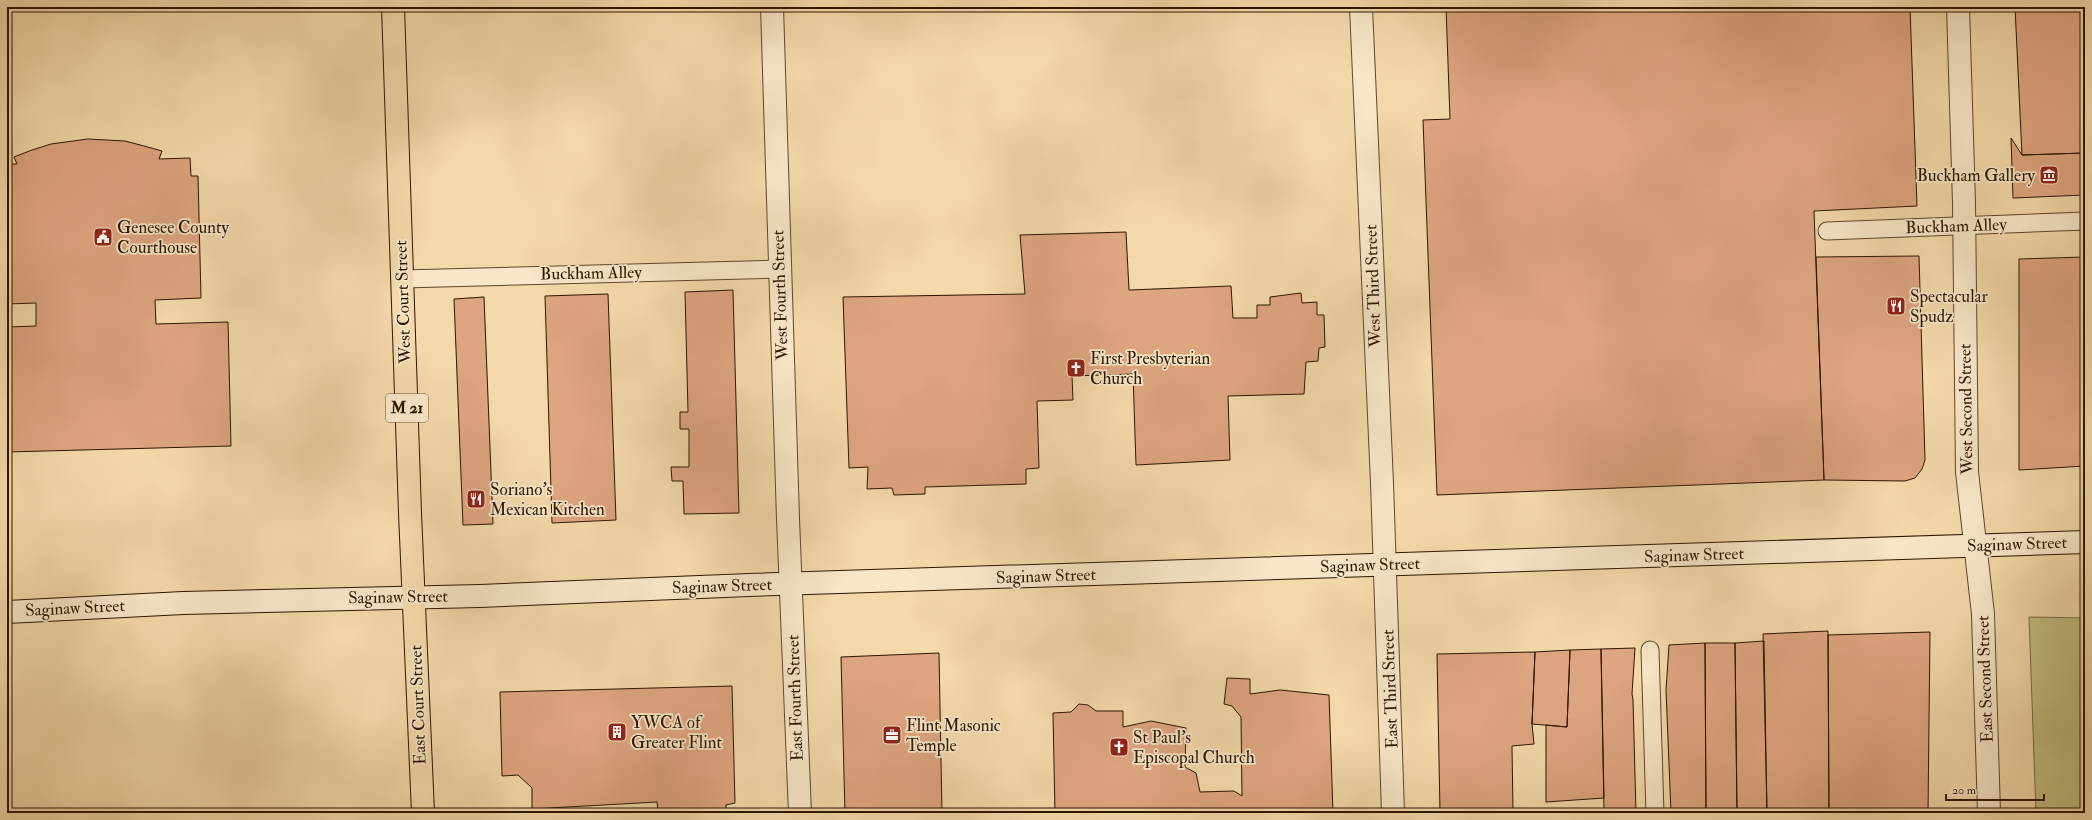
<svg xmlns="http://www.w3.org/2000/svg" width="2092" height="820" font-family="'IM FELL Double Pica',serif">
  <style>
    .green { fill: #c3bc82; stroke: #786842 }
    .building { fill: #dda580; stroke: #2c1501 }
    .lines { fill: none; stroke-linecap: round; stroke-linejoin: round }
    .service-casing { stroke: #5e462b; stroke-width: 19 }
    .minor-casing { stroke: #5e462b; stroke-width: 24 }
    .tertiary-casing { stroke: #5e462b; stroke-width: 24 }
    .secondary-casing { stroke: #2c1501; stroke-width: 24 }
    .primary-casing { stroke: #2c1501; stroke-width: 24 }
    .service { stroke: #f7e6c7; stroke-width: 17 }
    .minor { stroke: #f7e6c7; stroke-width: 22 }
    .tertiary { stroke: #f7e6c7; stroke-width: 22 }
    .secondary { stroke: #f7e6c7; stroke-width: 22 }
    .primary { stroke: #f3d8a9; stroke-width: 22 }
    .labels { text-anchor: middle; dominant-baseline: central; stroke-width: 3.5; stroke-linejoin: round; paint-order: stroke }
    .shield { fill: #f7e6c7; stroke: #69543c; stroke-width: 1 }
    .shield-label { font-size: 16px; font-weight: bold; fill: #2c1501 }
    .poi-label { font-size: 17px; fill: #2c1501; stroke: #f7e6c7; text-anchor: start }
    .street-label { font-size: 17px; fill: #2c1501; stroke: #f7e6c7 }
  </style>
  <rect width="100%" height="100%" fill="#f3d8a9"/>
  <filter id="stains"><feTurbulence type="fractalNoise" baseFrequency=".005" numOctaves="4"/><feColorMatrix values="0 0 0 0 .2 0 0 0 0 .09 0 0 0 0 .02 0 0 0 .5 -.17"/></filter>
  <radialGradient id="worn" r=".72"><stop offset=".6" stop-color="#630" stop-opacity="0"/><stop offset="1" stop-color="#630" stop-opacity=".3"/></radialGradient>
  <path class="green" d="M2029,617L2085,618V813H2036Z"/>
  <path class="building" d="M1446,7H1910L1917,206L1814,211L1824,480L1437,495L1423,120L1450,119Z
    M2015,7H2085V153L2022,155Z
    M2011,138L2022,155L2085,153V195L2013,198Z
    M88,139L125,141L144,146L162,151L159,159L190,158L191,176H198L201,298L155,300L156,324L228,322L231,446L7,452V327L36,326V303L7,304V164H17L14,157L32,150L51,144Z
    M1126,232L1129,290L1231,286L1233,318H1257V305H1270V297L1301,293L1302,303L1317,302V315H1324L1325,347L1319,348L1318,361L1306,362L1304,394L1228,396L1230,460L1136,465L1133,374L1072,376L1073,400L1037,401L1039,468L1026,469V484L925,487V494L894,495L892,488L867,489L868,467L849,468L843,297L1025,294L1020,235Z
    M1919,256L1925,460L1922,469L1915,478L1905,481L1824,480L1816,257Z
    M2085,257V466L2019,470V259Z
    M733,290L739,513L684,514L683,481H672L671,467H689V429H680V412H688L685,292Z
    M608,294L616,520L552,523L545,296Z
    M484,297L493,524L463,525L454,299Z
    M1828,631L1829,813H1767L1763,634Z
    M1930,632L1928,813H1829L1828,635Z
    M1764,641L1767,813H1737L1735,643Z
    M1705,643H1735L1737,813H1706Z
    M1705,643L1706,813H1671L1666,690L1669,645Z
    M1635,648L1632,694L1633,700L1636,813H1604L1601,649Z
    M1601,649L1604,798L1546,802V725L1567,727L1570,650Z
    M1570,650L1567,727L1532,724L1535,652Z
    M1535,652L1532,724L1534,744L1512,746L1513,811H1536V813H1440L1437,654Z
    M939,653L942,813H845L841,657Z
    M1227,678L1250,679V694L1280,690L1329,695L1333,813H1055L1053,713L1071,712L1079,704L1088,705L1096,711H1123V727L1151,721L1186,728L1185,767L1196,773L1200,792L1234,791L1242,796L1241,717L1232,706L1224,704Z
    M732,686L735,803L726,805V813H658L657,802L532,809V788L518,775L502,776L500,692Z"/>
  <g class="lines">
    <g class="service-casing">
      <path id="service" d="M1827,231L2085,221
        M402,279L780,269
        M1650,650L1655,813"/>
    </g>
    <g class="minor-casing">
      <path id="minor" d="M772,7L788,519L800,813"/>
    </g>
    <g class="tertiary-casing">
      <path id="tertiary" d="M1361,7L1382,483L1393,813
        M1958,7L1964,203L1967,472L1983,614L1989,813"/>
    </g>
    <g class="secondary-casing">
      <path id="secondary" d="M7,612L183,603L480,596L749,585L2085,542"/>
    </g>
    <g class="primary-casing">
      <path id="primary" d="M393,7L410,513L423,813"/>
    </g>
    <use href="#service" class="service"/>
    <use href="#minor" class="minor"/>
    <use href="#tertiary" class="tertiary"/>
    <use href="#secondary" class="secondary"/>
    <use href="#primary" class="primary"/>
  </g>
  <defs>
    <g id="museum-square" transform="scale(1)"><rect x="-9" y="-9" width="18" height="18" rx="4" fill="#8f2418" stroke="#f7e6c7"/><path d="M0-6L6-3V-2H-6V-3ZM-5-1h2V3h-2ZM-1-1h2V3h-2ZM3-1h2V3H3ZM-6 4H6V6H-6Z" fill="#fff"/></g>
    <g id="civic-square" transform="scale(1)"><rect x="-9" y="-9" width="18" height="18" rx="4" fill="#8f2418" stroke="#f7e6c7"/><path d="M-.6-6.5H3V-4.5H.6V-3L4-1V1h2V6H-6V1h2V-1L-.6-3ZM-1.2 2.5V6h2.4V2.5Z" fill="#fff"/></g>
    <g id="restaurant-square" transform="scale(1)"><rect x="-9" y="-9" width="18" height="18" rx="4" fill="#8f2418" stroke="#f7e6c7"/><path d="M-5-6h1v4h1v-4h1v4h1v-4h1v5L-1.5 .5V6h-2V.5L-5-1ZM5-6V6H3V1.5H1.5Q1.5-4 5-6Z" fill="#fff"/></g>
    <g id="church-square" transform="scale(1)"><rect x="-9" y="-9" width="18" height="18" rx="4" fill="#8f2418" stroke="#f7e6c7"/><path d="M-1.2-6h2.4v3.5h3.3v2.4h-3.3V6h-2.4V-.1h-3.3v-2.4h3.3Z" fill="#fff"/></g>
    <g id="building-square" transform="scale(1)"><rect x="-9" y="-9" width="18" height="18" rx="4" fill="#8f2418" stroke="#f7e6c7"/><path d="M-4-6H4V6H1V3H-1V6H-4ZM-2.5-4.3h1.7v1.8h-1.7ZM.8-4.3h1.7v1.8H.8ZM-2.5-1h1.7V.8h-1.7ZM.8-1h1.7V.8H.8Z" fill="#fff"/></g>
    <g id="office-square" transform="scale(1)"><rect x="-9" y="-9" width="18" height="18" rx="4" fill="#8f2418" stroke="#f7e6c7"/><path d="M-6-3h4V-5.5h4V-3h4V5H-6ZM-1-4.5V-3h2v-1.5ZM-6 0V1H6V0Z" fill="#fff"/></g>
  </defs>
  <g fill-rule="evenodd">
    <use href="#museum-square" x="2049" y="175"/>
    <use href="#civic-square" x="103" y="237"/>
    <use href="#restaurant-square" x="1896" y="306"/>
    <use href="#church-square" x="1076" y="368"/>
    <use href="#restaurant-square" x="476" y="499"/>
    <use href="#building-square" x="617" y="732"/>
    <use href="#office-square" x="892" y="735"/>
    <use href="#church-square" x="1119" y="747"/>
  </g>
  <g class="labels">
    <rect class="shield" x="386" y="394" width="42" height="28" rx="3"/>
    <g class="shield-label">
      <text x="407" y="408">M 21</text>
    </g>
    <g class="poi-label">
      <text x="2035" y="175" text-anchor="end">Buckham Gallery</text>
      <text x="117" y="227">Genesee County<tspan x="117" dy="20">Courthouse</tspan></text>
      <text x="1910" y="296">Spectacular<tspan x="1910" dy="20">Spudz</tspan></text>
      <text x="1090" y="358">First Presbyterian<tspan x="1090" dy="20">Church</tspan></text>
      <text x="490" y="489">Soriano's<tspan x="490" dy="20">Mexican Kitchen</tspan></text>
      <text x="631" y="722">YWCA of<tspan x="631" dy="20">Greater Flint</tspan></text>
      <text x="906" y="725">Flint Masonic<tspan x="906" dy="20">Temple</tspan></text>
      <text x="1133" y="737">St Paul's<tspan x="1133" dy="20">Episcopal Church</tspan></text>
    </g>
    <g class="street-label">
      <text transform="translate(1956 226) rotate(-2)">Buckham Alley</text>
      <text transform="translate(591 273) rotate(-1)">Buckham Alley</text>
      <text transform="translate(1373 286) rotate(-92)">West Third Street</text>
      <text transform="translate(780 295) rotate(-92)">West Fourth Street</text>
      <text transform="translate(403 302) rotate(-92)">West Court Street</text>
      <text transform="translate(1966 409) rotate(-91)">West Second Street</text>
      <text transform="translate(2017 544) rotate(-2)">Saginaw Street</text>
      <text transform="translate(1694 555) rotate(-2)">Saginaw Street</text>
      <text transform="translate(1370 565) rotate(-2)">Saginaw Street</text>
      <text transform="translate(1046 576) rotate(-2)">Saginaw Street</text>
      <text transform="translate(722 586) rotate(-2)">Saginaw Street</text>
      <text transform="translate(398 597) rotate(-1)">Saginaw Street</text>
      <text transform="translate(75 608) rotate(-3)">Saginaw Street</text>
      <text transform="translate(1985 679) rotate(-92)">East Second Street</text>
      <text transform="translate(1390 689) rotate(-92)">East Third Street</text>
      <text transform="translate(795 698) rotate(-92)">East Fourth Street</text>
      <text transform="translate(418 705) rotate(-92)">East Court Street</text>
    </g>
  </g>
  <rect width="2092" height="820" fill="none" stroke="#f3d8a9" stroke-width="24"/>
  <rect x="8" y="8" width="2076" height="804" fill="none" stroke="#2c1501" stroke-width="2"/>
  <rect x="12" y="12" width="2068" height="796" fill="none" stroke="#2c1501"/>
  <path d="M1946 794v6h98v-6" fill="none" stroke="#2c1501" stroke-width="2"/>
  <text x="1952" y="794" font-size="12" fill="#2c1501" stroke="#f7e6c7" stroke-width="3" paint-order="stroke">20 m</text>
  <rect width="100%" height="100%" filter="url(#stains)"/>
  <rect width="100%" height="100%" fill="url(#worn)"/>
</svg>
